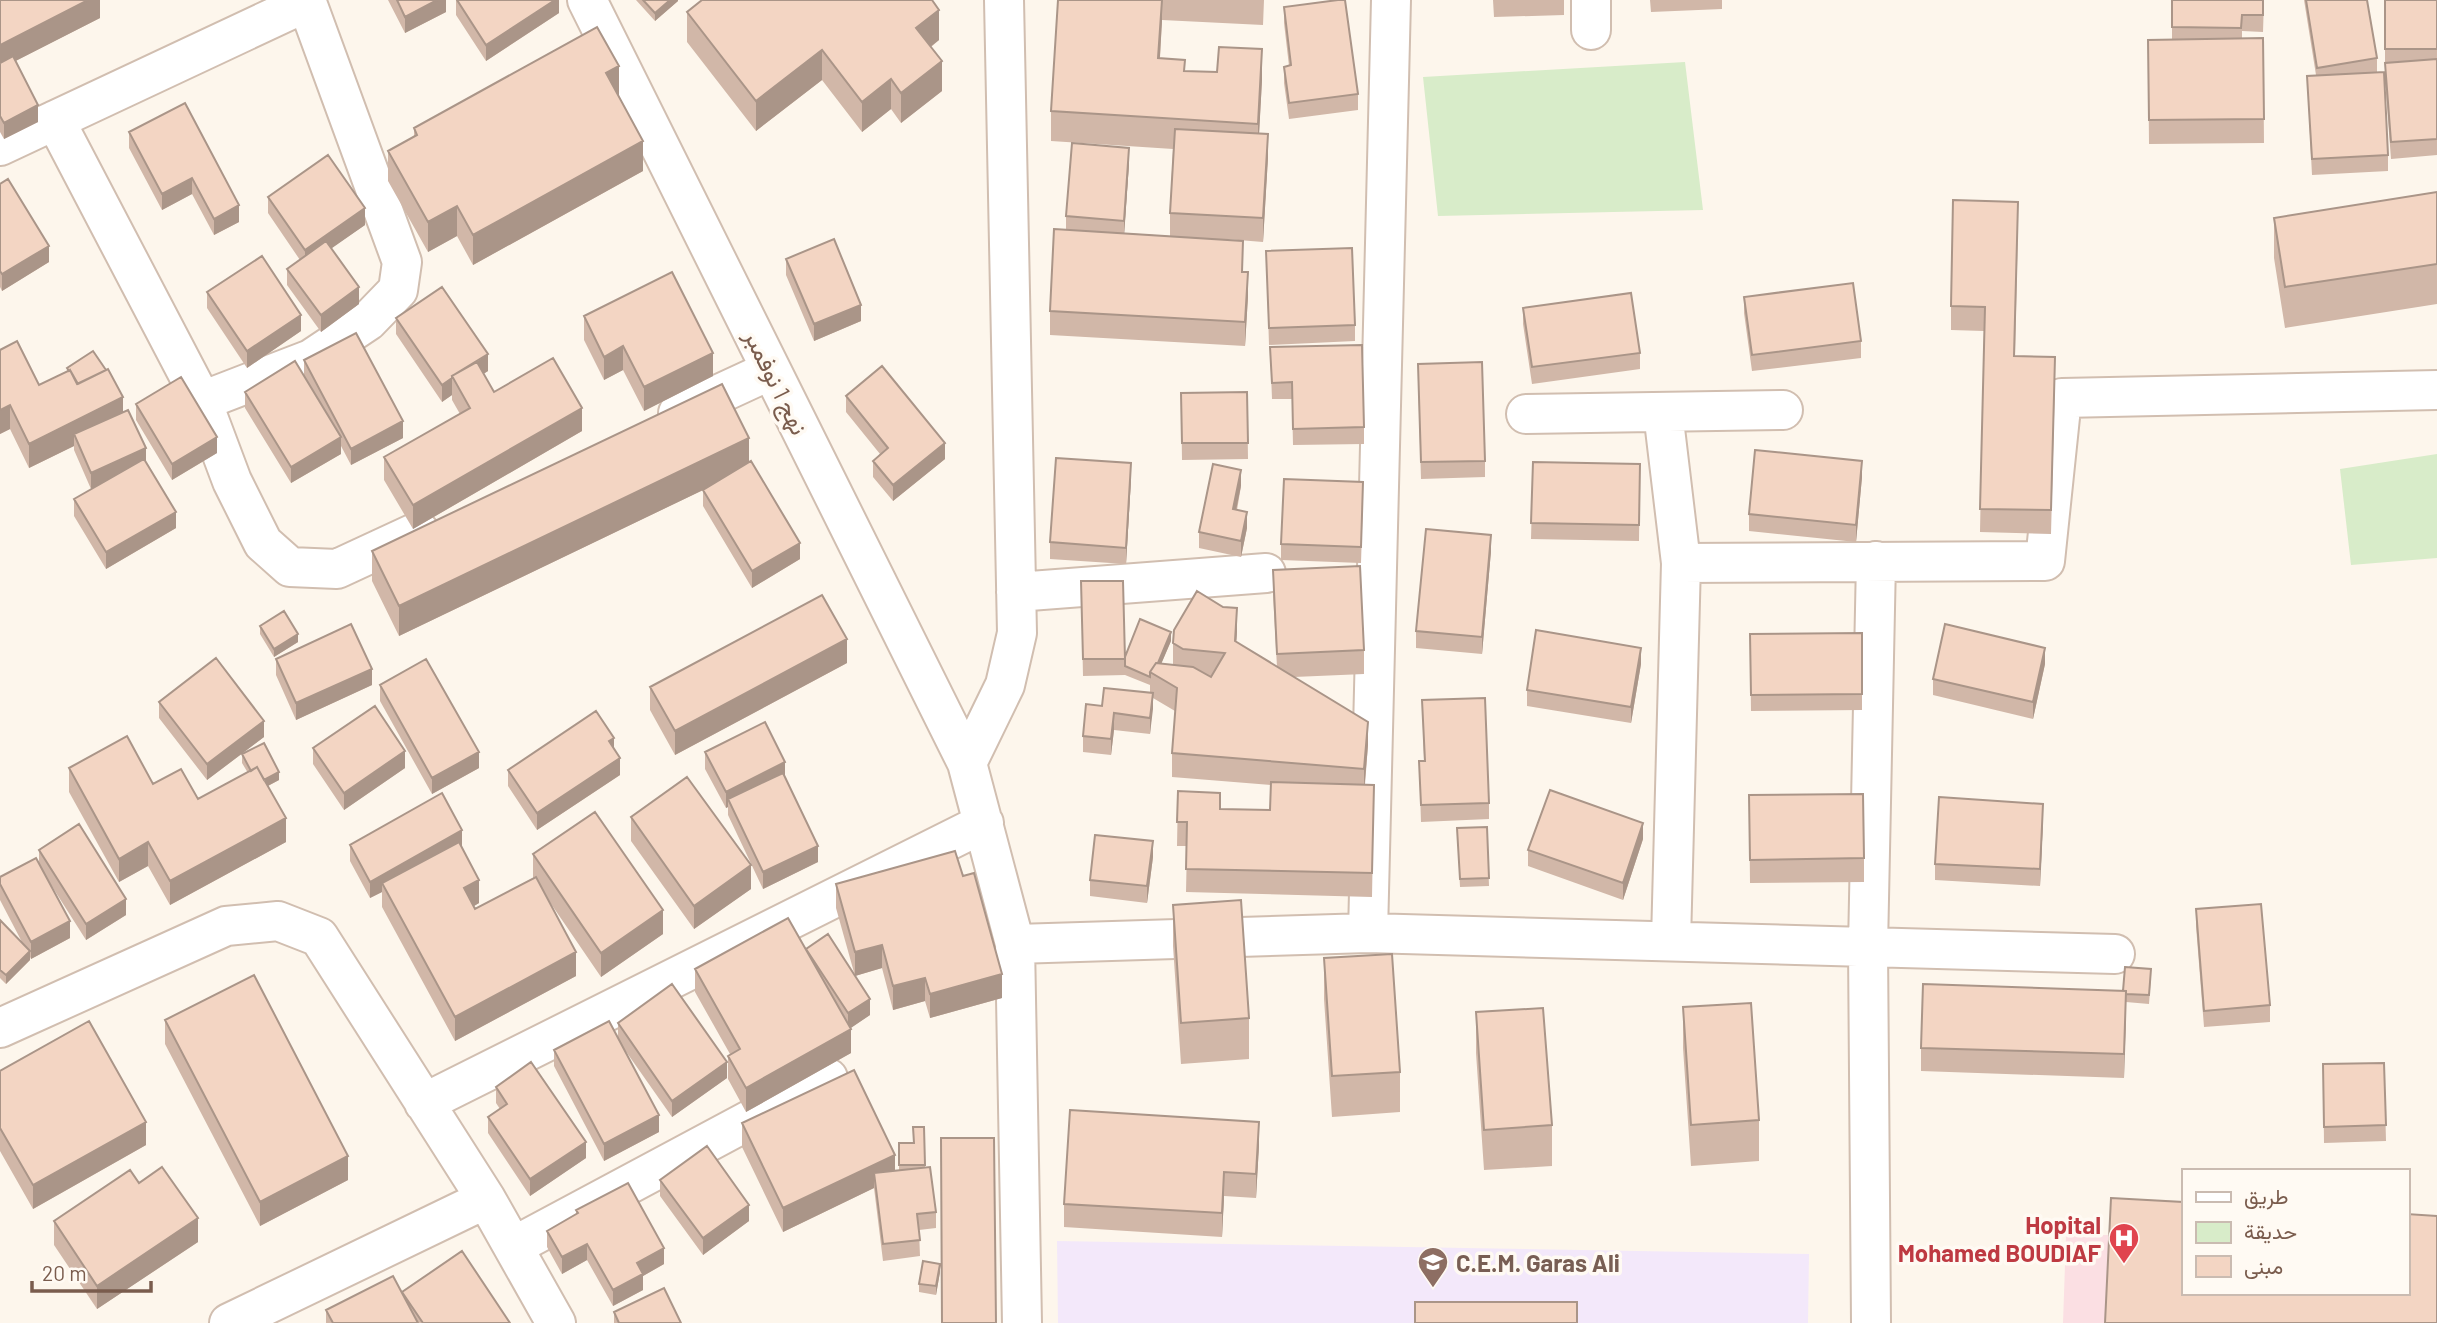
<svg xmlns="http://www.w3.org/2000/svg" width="2437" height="1323" font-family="Barlow,Vazirmatn,sans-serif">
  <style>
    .education { fill: #f3e8fa }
    .medical { fill: #fbdfe3 }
    .green { fill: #d8ecc9 }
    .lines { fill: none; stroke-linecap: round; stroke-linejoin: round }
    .minor-casing { stroke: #d1beb0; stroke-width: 42 }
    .minor { stroke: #fff; stroke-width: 38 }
    .wall { fill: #d1b7a8 }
    .shaded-wall { fill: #aa9588 }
    .building { fill: #f3d5c3; stroke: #aa9588; stroke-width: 2 }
    .labels { text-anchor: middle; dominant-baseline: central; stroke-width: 7; stroke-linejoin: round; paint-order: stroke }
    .street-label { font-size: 24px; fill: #7a5c4d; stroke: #fffaf3 }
    .health-label { font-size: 24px; font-weight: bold; fill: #be3a42; stroke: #fffaf3; text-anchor: end }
    .education-label { font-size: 24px; font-weight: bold; fill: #785e54; stroke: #fffaf3; text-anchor: start }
  </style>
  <rect width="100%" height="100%" fill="#fdf6ec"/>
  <path class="education" d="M1057,1241L1809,1254L1808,1323H1058Z"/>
  <path class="medical" d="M2183,1233V1293H2407L2437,1323H2063L2066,1236Z"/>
  <path class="green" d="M1685,62L1703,210L1438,216L1423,77Z
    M2437,454V558L2351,565L2340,469Z"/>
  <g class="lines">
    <g class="minor-casing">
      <path id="minor" d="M587,0L967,763
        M1004,0L1017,633L1005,685L967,763L1015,944L1022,1323
        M1591,0V30
        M55,120L202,401L232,481L263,543L290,567L337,569L419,531
        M0,146L307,2
        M202,401L311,359L368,321L398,290L402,262L306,0
        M1663,412L1681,563L1671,941
        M678,413L771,370
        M1526,414L1783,410
        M1681,563L2045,561L2062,398L2437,390
        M1016,592L1266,573
        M1368,933L1391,0
        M1015,944L1368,933L2115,954
        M0,1028L226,926L278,921L319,937L486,1199L556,1323
        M424,1103L984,823
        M514,1246L828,1078
        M229,1323L486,1199
        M1871,1323L1868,947L1876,561"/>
    </g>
    <use href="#minor" class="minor"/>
  </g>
  <path class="wall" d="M0,0H100V18L15,61L38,122L4,139L0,132Z
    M388,0H446V12L405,33Z
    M456,0H559V13L486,61L456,15Z
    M636,0H678V1L655,21Z
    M1058,0H1264L1263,25L1162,20L1160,58L1185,71L1262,80L1259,133L1268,157L1263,242L1226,239L1243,272L1248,296L1245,346L1050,335V311L1066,229V216L1129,164L1124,233L1170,236V213L1173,149L1051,141V111Z
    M1493,0H1564V15L1494,17Z
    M1650,0H1722V9L1651,12Z
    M2172,0H2264L2263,32L2242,31V38H2263L2264,143L2149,144L2148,40L2172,39Z
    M2304,0H2367L2377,58V72L2388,155V171L2312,175L2307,76L2316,75Z
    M2385,0H2437V155L2391,159L2385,80Z
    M1284,7L1358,94V110L1289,119L1284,83V67L1289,66L1284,23Z
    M687,12L939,40L931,47L942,91L901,123L891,109L862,132L822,80L756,131L687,42Z
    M619,97L643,171L473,265L457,236L428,252L388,181V151L414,137V128Z
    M129,132L239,205V222L214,235L192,194L162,210L129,148Z
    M0,184L49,262L2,291L0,287Z
    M2437,192V304L2285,328L2274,258V218Z
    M268,197L365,225L331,248L359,304L321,332L287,285V269L300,260L268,213Z
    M2018,225L2015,356L2055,381L2051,534L1980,532L1984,331L1951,330V306Z
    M1266,251L1355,325V341L1269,345Z
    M786,259L861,321L814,341L786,275Z
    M207,292L301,331L247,368L207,308Z
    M1744,297L1861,341V358L1752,371L1744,313Z
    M1523,308L1640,353V369L1532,384L1523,324Z
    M584,316L713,376L644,411L623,370L604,380L584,340Z
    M396,318L488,371L483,374L494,392L582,431L413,529L384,480V457L460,414L452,400V395L442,402L396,334Z
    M1270,347L1364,427V444L1293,445L1292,399H1272Z
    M0,350L39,385L67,372V368L123,412L176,528L106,569L74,516V499L97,486L91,489L74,450V446L29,468L10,429L0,434Z
    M304,360L403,438L351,465L341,446V454L291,483L245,408V392L304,376Z
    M1418,380L1485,461V477L1421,479Z
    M1247,392L1248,459L1182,460L1181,393Z
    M846,396L945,459L893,501L873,477V461L880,454L846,412Z
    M136,404L217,453L172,480L136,420Z
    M1533,462L1640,464L1639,541L1531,539Z
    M749,463L800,559L752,588L703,506V490L399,636L372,581V551Z
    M1862,477L1856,542L1749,531V514Z
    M1131,479L1126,564L1050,559V542Z
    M1241,486L1237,510L1247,528L1241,557L1199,548V532Z
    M1363,499L1361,563L1281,560V544Z
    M1491,551L1482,654L1416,648V631Z
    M1273,570L1364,650V674L1294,677L1368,745L1365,785H1374L1372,897L1186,892L1187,846H1177L1178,791L1220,809L1270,810L1271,785L1172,777V753L1175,711L1153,698L1150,734L1114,730L1111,755L1083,752V736L1102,706L1150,693V685L1125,675L1083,676L1081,581L1125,656L1171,641L1161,664L1173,665V643L1237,631L1236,643L1277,667L1273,594Z
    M260,626L298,642L274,657L260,634Z
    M1862,633V710L1751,711L1750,634Z
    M276,659L372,685L296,720L276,675Z
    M847,663L675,755L650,710V687Z
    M1641,664L1631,723L1527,706V690Z
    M2045,664L2033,719L1933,695V679Z
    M380,685L479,768L432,794L380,701Z
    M1422,700L1489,803V819L1421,822L1419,761H1424Z
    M159,702L264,737L207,780L159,718Z
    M313,748L405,768L344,810L313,764Z
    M614,749L620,775L537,830L508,786V770Z
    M705,752L785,777L818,862L763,889L728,815V807L726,808L705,769Z
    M242,754L279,780L268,786L286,842L170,905L148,866L119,882L69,792V768L153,784L198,799L248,773L242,763Z
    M1749,795L1864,858V882L1750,883Z
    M631,817L751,889L694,929L631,841Z
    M2043,820L2040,886L1935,880V864Z
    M1487,827L1489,886L1460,887L1457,828Z
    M1643,839L1623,900L1528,866V850Z
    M350,845L462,846L461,847L479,903L474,906L475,909L533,878V854L663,934L601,977L547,898L576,976L455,1041L382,907V892L370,898L350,861Z
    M39,850L126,915L86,940L46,877L70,938L31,959L30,957V960L6,984L0,978V920L23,944L0,900V877L39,864Z
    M1153,857L1147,903L1090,896V880Z
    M963,876L1002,998L930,1018L925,1001L893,1010L882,968L855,976L836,908V884Z
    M1173,905L1249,1018V1059L1181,1064L1173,946Z
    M2196,909L2270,1005V1022L2204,1027L2196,926Z
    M806,949L870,1015L850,1028L851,1053L746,1112L728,1079V1056L730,1054L695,992V969Z
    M1324,958L1400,1072V1112L1332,1117L1324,999Z
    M2151,977L2149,1004L2126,1002L2124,1078L1921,1071V1048L2123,991Z
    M1683,1007L1759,1120V1161L1691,1166L1683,1048Z
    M1476,1012L1552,1125V1166L1484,1170L1476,1053Z
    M165,1020L348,1180L260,1226L165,1044Z
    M618,1023L727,1078L672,1117L620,1043L659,1132L604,1161L554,1066V1050L618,1038Z
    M2384,1063L2386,1141L2324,1143L2323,1064Z
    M0,1071L146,1145L33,1209L0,1151Z
    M496,1087L586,1158L530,1196L488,1133V1117L500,1109L496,1103Z
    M742,1123L895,1171L899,1170V1143H914L924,1127L925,1167L936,1212V1228L919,1230L920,1256L883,1261L874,1188L783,1232L742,1147Z
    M1259,1145L1256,1198L1224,1196L1222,1237L1064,1227V1204Z
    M660,1180L749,1221L703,1255L660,1196Z
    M139,1183L198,1242L97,1309L54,1245V1221Z
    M576,1210L664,1264L643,1276V1290L613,1306L587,1260L562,1274L547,1247V1231L576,1214Z
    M940,1272L936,1295L919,1292V1284Z
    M402,1292L510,1323H326V1310L402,1294Z
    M614,1312L681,1323H614Z"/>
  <path class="shaded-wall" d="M88,0H100V18L0,69V45Z
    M437,0H446V12L405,33V17Z
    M555,0H559V13L486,61V45Z
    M670,0H678V1L655,21V13Z
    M1162,0V20L1158,89V58Z
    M939,10V40L916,58V28Z
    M1262,49V80L1258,154V124Z
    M822,50V80L756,131V101Z
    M942,61V91L901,123V93Z
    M619,66V97L606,73Z
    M891,79V109L862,132V102Z
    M38,105V122L4,139V123Z
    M1268,134V157L1263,242V218Z
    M643,141V171L473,265V235Z
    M1129,148V164L1124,237V221Z
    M192,178V194L162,210V194Z
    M239,205V222L214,235V219Z
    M457,206V236L428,252V222Z
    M365,208V225L305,267V250Z
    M49,246V262L2,291V274Z
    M1248,272V296L1245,346V322Z
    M359,287V304L321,332V315Z
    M861,305V321L814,341V324Z
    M301,315V331L247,368V351Z
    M623,346V370L604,380V357Z
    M713,353V376L644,411V387Z
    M488,354V371L460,389L453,378Z
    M452,378V395L442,402V385Z
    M123,397V421L74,434V446L29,468V444Z
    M10,405V429L0,434V410Z
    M582,408V431L413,529V505Z
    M403,421V438L351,465V449Z
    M217,437V453L172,480V464Z
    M341,437V454L291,483V467Z
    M749,438V468L399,636V606Z
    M945,443V459L893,501V485Z
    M146,448V465L91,489V473Z
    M1862,461V477L1856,542V525Z
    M1131,463V479L1126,564V548Z
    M1241,470V486L1233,525V509Z
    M176,512V528L106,569V552Z
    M1247,512V528L1241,557V541Z
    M1491,535V551L1482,654V637Z
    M800,543V559L752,588V571Z
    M1237,608V631L1235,665V641Z
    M1171,632V641L1156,676L1153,674Z
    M298,634V642L274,657V649Z
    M847,639V663L675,755V731Z
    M1641,648V664L1631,723V707Z
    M2045,648V664L2033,719V702Z
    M372,669V685L296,720V703Z
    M1153,693V709L1150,734V718Z
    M1114,713V730L1111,755V739Z
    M264,721V737L207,780V764Z
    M1368,722V745L1364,792V769Z
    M614,738V754L609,741Z
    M405,751V768L344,810V793Z
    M479,752V768L432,794V778Z
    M620,758V775L537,830V813Z
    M785,762V778L728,799V807L726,808V792Z
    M279,772V780L258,791V783Z
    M2043,804V820L2040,886V869Z
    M286,818V842L170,905V881Z
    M1643,823V839L1623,900V883Z
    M462,830V846L386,890L382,883V892L370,898V882Z
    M1153,841V857L1147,903V886Z
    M148,842V866L119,882V859Z
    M818,846V862L763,889V872Z
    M751,865V889L694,929V906Z
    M479,880V903L464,912V888Z
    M126,899V915L86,940V924Z
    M663,910V934L601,977V953Z
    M70,921V938L31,959V942Z
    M882,945V968L855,976V952Z
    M30,951V960L6,984V975Z
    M576,952V976L455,1041V1017Z
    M1002,974V998L930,1018V994Z
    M925,978V1001L893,1010V986Z
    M2126,991V1015L2124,1078V1054Z
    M870,999V1015L848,1030V1013Z
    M851,1029V1053L746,1112V1088Z
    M727,1062V1078L672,1117V1101Z
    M659,1115V1132L604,1161V1144Z
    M146,1122V1145L33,1209V1185Z
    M1259,1122V1145L1256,1198V1174Z
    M586,1142V1158L530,1196V1179Z
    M895,1155V1179L874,1173V1188L783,1232V1208Z
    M348,1156V1180L260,1226V1202Z
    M1224,1172V1196L1222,1237V1213Z
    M749,1205V1221L703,1255V1238Z
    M198,1218V1242L97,1309V1286Z
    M587,1244V1260L562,1274V1257Z
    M664,1248V1264L643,1276V1290L613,1306V1290L637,1263Z
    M940,1264V1272L936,1295V1286Z"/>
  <path class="building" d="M0,0H88L0,45Z
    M397,0H437L405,17Z
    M457,0H555L486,45Z
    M643,0H670L655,13Z
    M702,0H932L939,10L916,28L942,61L901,93L891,79L862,102L822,50L756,101L687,12Z
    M1058,0H1162L1158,58L1185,60L1184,71L1217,72L1219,47L1262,49L1258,124L1051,111Z
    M1338,0H1345L1358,94L1289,103L1284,67L1291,65L1284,7Z
    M2172,0H2263V15H2242L2241,28L2172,27Z
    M2306,0H2367L2377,58L2317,68Z
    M2385,0H2437V49H2385Z
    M597,27L619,66L606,73L643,141L473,235L457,206L428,222L388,151L417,135L414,128Z
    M2263,38L2264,119L2149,120L2148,40Z
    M13,56L38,105L4,123L0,116V63Z
    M2437,59V139L2391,142L2385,63Z
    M2384,72L2388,155L2312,159L2307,76Z
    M185,103L239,205L214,219L192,178L162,194L129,132Z
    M1175,129L1268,134L1263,218L1170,213Z
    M1072,143L1129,148L1124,221L1066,216Z
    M328,155L365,208L305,250L268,197Z
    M8,179L49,246L2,274L0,271V184Z
    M2437,192V264L2285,287L2274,218Z
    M1953,200L2018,202L2014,356L2055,357L2051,510L1980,509L1985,307L1951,306Z
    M1054,229L1243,241L1242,272H1248L1245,322L1050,311Z
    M834,239L861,305L814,324L786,259Z
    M326,241L359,287L321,315L287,269Z
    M1352,248L1355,325L1269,328L1266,251Z
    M262,256L301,315L247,351L207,292Z
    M672,272L713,353L644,387L623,346L604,357L584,316Z
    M1853,283L1861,341L1752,355L1744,297Z
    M442,287L488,354L452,376V378L442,385L396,318Z
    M1631,293L1640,353L1532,367L1523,308Z
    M356,333L403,421L351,449L304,360Z
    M17,341L39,385L70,370L77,384L108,369L123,397L29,444L10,405L0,410V350Z
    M1362,345L1364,427L1293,429L1292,382L1272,383L1270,347Z
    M93,351L106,370L78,384L70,370L69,371L67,368Z
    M553,358L582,408L413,505L384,457L470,408L452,376L477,362L494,392Z
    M295,361L341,437L291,467L245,392Z
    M1482,362L1485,461L1421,462L1418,364Z
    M882,366L945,443L893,485L873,461L888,448L846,396Z
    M181,377L217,437L172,464L136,404Z
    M722,384L749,438L399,606L372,551Z
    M1247,392L1248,443H1182L1181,393Z
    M128,410L146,448L91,473L74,434Z
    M1755,450L1862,461L1856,525L1749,514Z
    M1056,458L1131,463L1126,548L1050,542Z
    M144,459L176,512L106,552L74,499Z
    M751,461L800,543L752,571L703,490Z
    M1533,462L1640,464L1639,525L1531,523Z
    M1213,464L1241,470L1233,509L1247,512L1241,541L1199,532Z
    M1284,479L1363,482L1361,547L1281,544Z
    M1426,529L1491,535L1482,637L1416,631Z
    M1360,566L1364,650L1277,654L1273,570Z
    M1081,581H1123L1125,659H1083Z
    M1197,591L1223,607L1237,608L1235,641L1368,722L1364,769L1172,753L1177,688L1150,672L1156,663L1193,667L1211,677L1225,653L1183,649L1173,643L1174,630Z
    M822,595L847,639L675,731L650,687Z
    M284,611L298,634L274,649L260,626Z
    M1140,619L1171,632L1158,663H1156L1150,672V677L1125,666V657Z
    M351,624L372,669L296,703L276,659Z
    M1945,624L2045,648L2033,702L1933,679Z
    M1536,630L1641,648L1631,707L1527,690Z
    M1862,633V694L1751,695L1750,634Z
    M216,658L264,721L207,764L159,702Z
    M426,659L479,752L432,778L380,685Z
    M1104,688L1153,693L1150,718L1114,713L1111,739L1083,736L1086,704L1102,706Z
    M1485,698L1489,803L1421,805L1419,761H1425L1422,700Z
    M375,706L405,751L344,793L313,748Z
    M596,711L614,738L609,741L620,758L537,813L508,770Z
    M765,722L785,762L726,792L705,752Z
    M127,736L153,784L181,769L198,799L257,767L286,818L170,881L148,842L119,859L69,768Z
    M264,743L279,772L264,780L257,767L251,771L242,754Z
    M783,773L818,846L763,872L728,799Z
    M687,777L751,865L694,906L631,817Z
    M1271,782L1374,785L1372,873L1186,869L1187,822H1177L1178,791L1220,793V809L1270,810Z
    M1550,790L1643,823L1623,883L1528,850Z
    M442,793L462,830L370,882L350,845Z
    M1863,794L1864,858L1750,860L1749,795Z
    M1939,797L2043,804L2040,869L1935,864Z
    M595,812L663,910L601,953L533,854Z
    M79,824L126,899L86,924L39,850Z
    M1487,827L1489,878L1460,879L1457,828Z
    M1095,835L1153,841L1147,886L1090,880Z
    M459,842L479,880L464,888L475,909L536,877L576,952L455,1017L382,883Z
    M955,851L963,876L974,873L1002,974L930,994L925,978L893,986L882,945L855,952L836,884Z
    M36,858L70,921L31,942L0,884V877Z
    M1241,900L1249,1018L1181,1023L1173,905Z
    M2261,904L2270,1005L2204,1011L2196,909Z
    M788,918L851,1029L746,1088L728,1056L740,1049L695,969Z
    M0,920L30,951L6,975L0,970Z
    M828,934L870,999L848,1013L806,949Z
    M1392,954L1400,1072L1332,1076L1324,958Z
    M2125,967L2151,969L2149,995L2126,994V991H2123Z
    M254,975L348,1156L260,1202L165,1020Z
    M672,984L727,1062L672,1101L618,1023Z
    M1923,984L2126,991L2124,1054L1921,1048Z
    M1751,1003L1759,1120L1691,1125L1683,1007Z
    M1543,1008L1552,1125L1484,1130L1476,1012Z
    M89,1021L146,1122L33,1185L0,1128V1071Z
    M609,1021L659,1115L604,1144L554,1050Z
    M531,1062L586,1142L530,1179L488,1117L507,1104L496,1087Z
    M2384,1063L2386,1125L2324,1127L2323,1064Z
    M854,1070L895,1155L783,1208L742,1123Z
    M1070,1110L1259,1122L1256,1174L1224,1172L1222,1213L1064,1204Z
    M913,1127H924L925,1165H899V1143H914Z
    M941,1138H994L996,1323H942Z
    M707,1146L749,1205L703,1238L660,1180Z
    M162,1167L198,1218L97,1286L54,1221L130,1170L139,1183Z
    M930,1167L936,1212L917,1214L920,1240L883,1244L874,1173Z
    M628,1183L664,1248L637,1263L643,1274L613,1290L587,1244L562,1257L547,1231L578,1213L576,1210Z
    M2111,1198L2183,1202V1293H2407V1214L2437,1216V1323H2105Z
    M462,1251L510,1323H423L402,1292Z
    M923,1261L940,1264L936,1286L919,1284Z
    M393,1276L418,1323H333L326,1310Z
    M664,1288L681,1323H619L614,1312Z
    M1415,1302H1577V1323H1415Z"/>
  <defs>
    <g id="hospital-pin" transform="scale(1.575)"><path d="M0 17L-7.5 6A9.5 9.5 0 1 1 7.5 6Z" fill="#e0444e" stroke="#fffaf3"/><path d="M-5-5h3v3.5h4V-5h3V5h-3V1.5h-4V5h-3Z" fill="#fff"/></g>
    <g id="university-pin" transform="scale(1.575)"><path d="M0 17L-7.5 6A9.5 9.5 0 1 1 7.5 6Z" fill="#8d6e63" stroke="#fffaf3"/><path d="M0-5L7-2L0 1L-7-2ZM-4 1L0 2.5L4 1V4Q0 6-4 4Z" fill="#fff"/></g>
  </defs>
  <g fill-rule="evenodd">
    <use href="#hospital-pin" x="2124" y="1238"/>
    <use href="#university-pin" x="1433" y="1262"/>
  </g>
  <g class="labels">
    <g class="street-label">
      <text transform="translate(777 382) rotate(64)">نهج 1 نوفمبر</text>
    </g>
    <g class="health-label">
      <text x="2101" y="1224">Hopital<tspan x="2101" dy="28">Mohamed BOUDIAF</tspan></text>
    </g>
    <g class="education-label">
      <text x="1456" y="1262">C.E.M. Garas Ali</text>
    </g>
  </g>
  <rect x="2182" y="1169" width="228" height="126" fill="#fffaf3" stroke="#cabbb1" stroke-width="2"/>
  <rect x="2196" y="1192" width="35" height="10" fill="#ffffff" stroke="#cabbb1" stroke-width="2"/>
  <text x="2244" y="1204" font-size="21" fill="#7a5c4d">طريق</text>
  <rect x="2196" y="1222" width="35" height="21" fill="#d8ecc9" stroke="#cabbb1" stroke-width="2"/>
  <text x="2244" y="1239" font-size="21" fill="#7a5c4d">حديقة</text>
  <rect x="2196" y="1256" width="35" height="21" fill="#f3d5c3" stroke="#cabbb1" stroke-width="2"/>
  <text x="2244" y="1274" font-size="21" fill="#7a5c4d">مبنى</text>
  <path d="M32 1281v10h119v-10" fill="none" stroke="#7a5c4d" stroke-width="3.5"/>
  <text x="42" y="1281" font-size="21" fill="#7a5c4d" stroke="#fffaf3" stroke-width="5" paint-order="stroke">20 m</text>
</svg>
